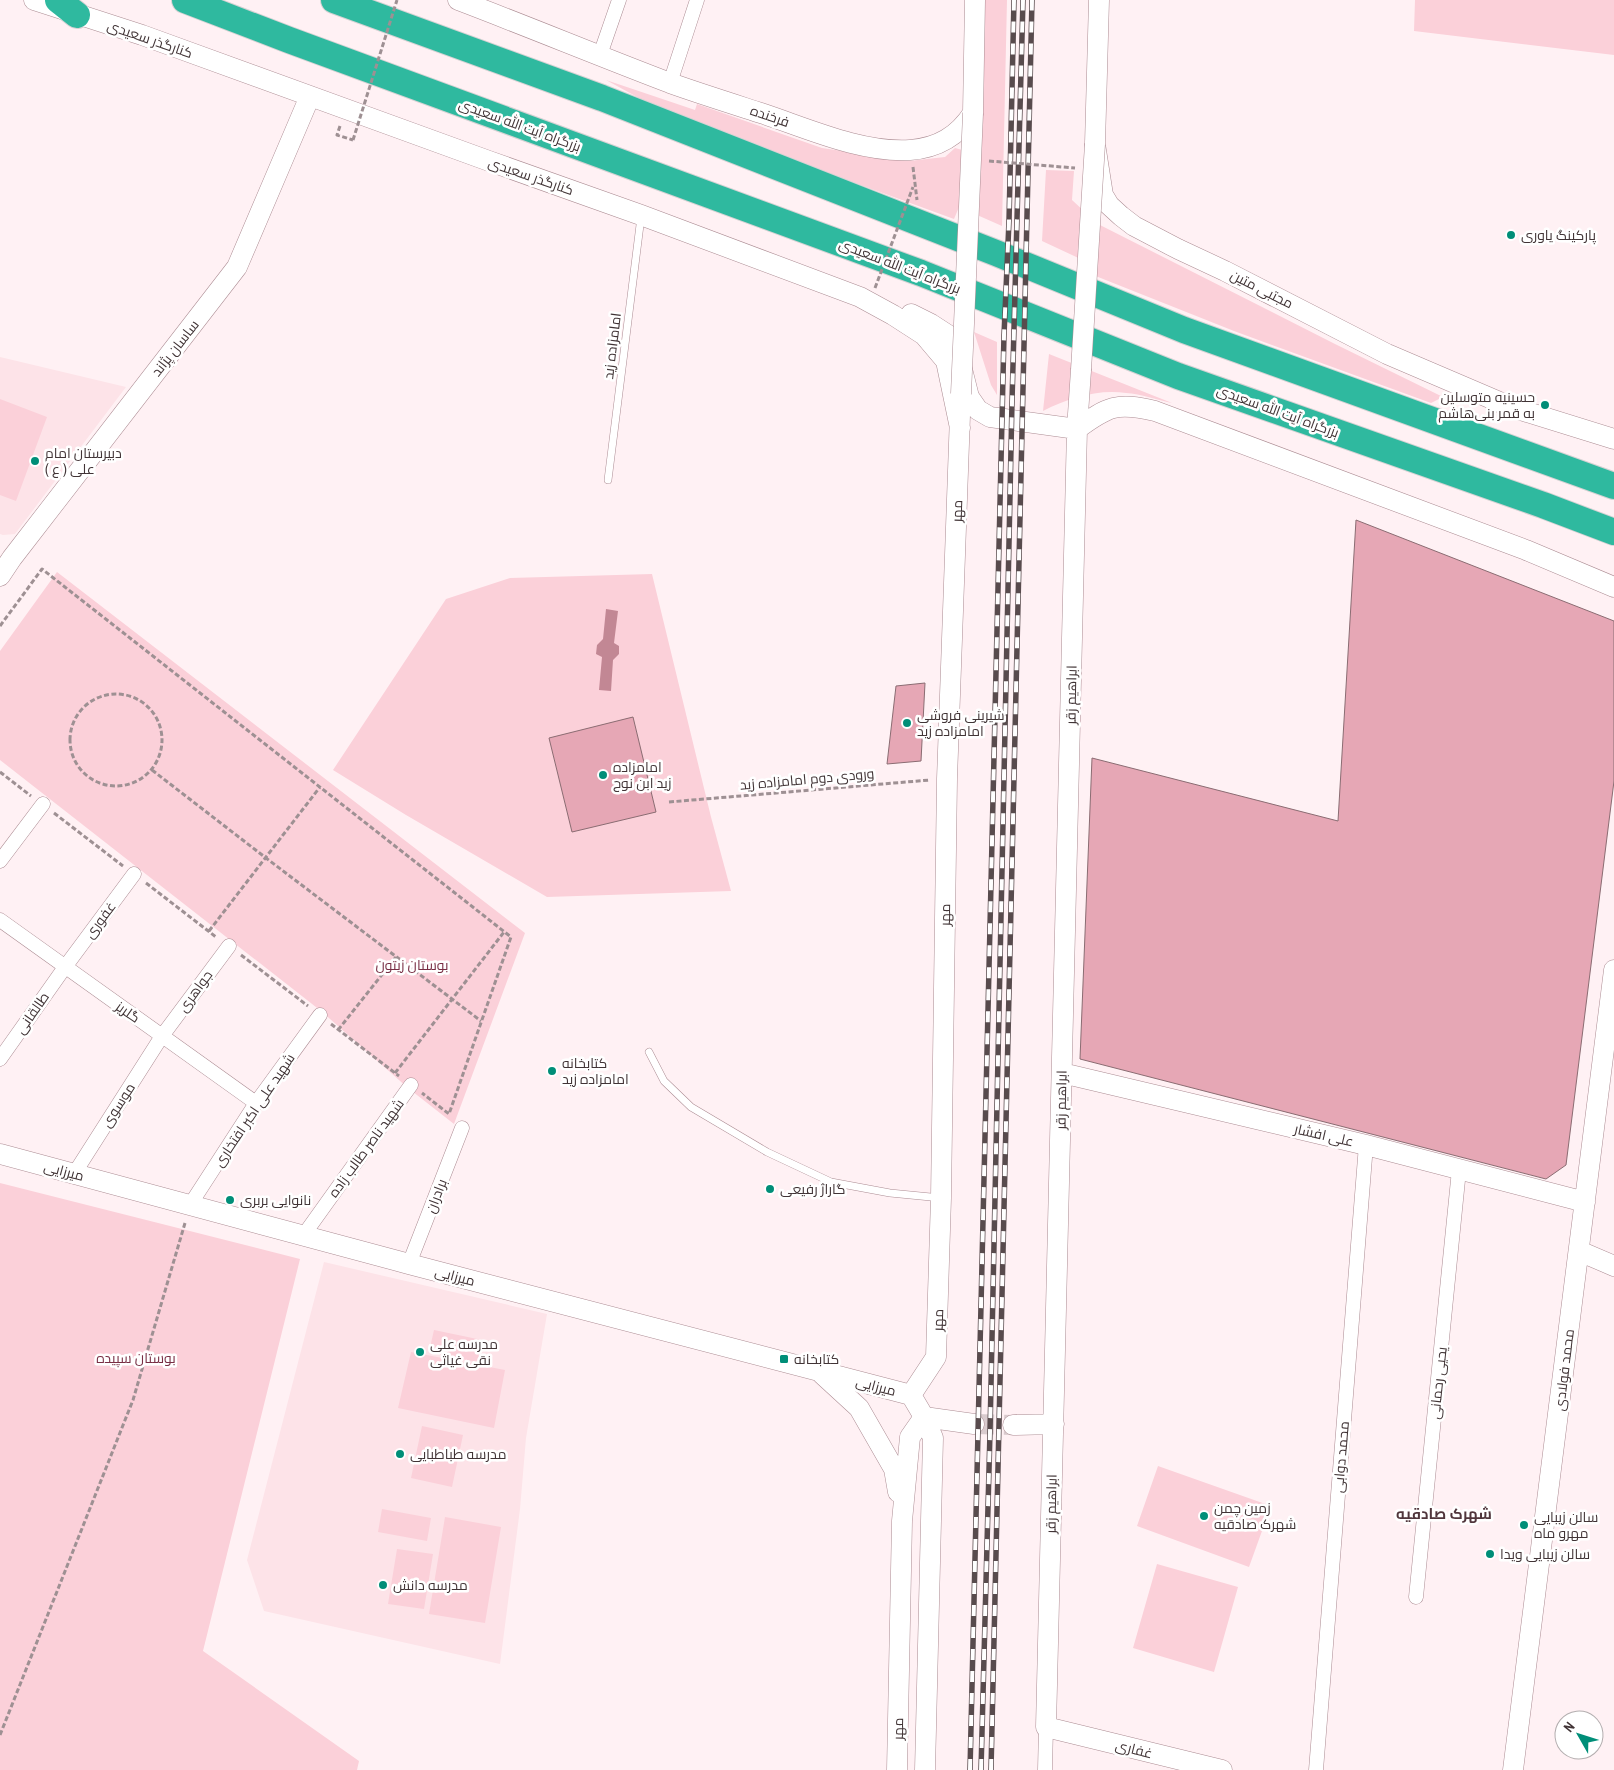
<svg xmlns="http://www.w3.org/2000/svg" width="1614" height="1770" font-family="'Archivo Narrow',Cairo,sans-serif">
  <style>
    .built { fill: #fde3e8 }
    .green { fill: #fbd0d9 }
    .water { fill: #c28794 }
    .building { fill: #e6a7b5; stroke: #8a6c72 }
    .lines { fill: none; stroke-linecap: round; stroke-linejoin: round }
    .secondary-tunnel { stroke: #d9cbce; stroke-width: 20; stroke-dasharray: 20 10; stroke-linecap: butt }
    .lane-casing { stroke: #ac8c93; stroke-width: 8 }
    .street-casing { stroke: #ac8c93; stroke-width: 15 }
    .secondary-casing { stroke: #ac8c93; stroke-width: 21 }
    .highway-casing { stroke: #d5d2d3; stroke-width: 28 }
    .path { stroke: #9e9093; stroke-width: 3; stroke-dasharray: 5 2.5; stroke-linecap: butt }
    .lane { stroke: #fff; stroke-width: 7 }
    .street { stroke: #fff; stroke-width: 14 }
    .secondary { stroke: #fff; stroke-width: 20 }
    .highway { stroke: #2fb99f; stroke-width: 26 }
    .rail-casing { stroke: #584b4d; stroke-width: 5.5 }
    .rail { stroke: #fff; stroke-width: 4; stroke-dasharray: 11; stroke-linecap: butt }
    .secondary-bridge-casing { stroke: #ac8c93; stroke-width: 21; stroke-linecap: butt }
    .path-bridge { stroke: #9e9093; stroke-width: 3; stroke-dasharray: 5 2.5; stroke-linecap: butt }
    .secondary-bridge { stroke: #fff; stroke-width: 20 }
    .poi-dot { fill: #008e78; stroke: #fff; stroke-width: 2 }
    .labels { text-anchor: middle; dominant-baseline: central; stroke-width: 5; stroke-linejoin: round; paint-order: stroke }
    .street-label { font-size: 14px; fill: #413436; stroke: #fff }
    .poi-label { font-size: 14px; fill: #413436; stroke: #fff; text-anchor: start }
    .park-label { font-size: 14px; fill: #782e44; stroke: #fff }
    .neighbourhood-label { font-size: 15px; font-weight: bold; fill: #50363c; stroke: #fff }
  </style>
  <rect width="100%" height="100%" fill="#fff1f4"/>
  <path class="built" d="M0,357L126,387L15,534L3,535L0,534Z
    M324,1262L547,1314L526,1438L520,1509L500,1664L264,1611L247,1560Z"/>
  <path class="green" d="M985,0H1007L1002,226L959,207L954,219L688,122L661,110L606,80L695,110L697,104L822,148L909,161L945,157L955,148L981,155Z
    M1415,0H1614V55L1414,31Z
    M1046,170L1074,171L1072,200L1098,224L1335,344L1443,397L1431,403L1234,331L1083,271L1087,262L1042,241Z
    M974,332L997,342V395L991,385Z
    M1049,354L1172,403C1157,400 1141,394 1126,393C1098,389 1068,398 1043,411Z
    M0,399L47,417L16,501L0,495Z
    M57,572L525,933L454,1124L408,1088L321,1011L0,760V651Z
    M652,574L711,817L731,891L547,897L406,815L333,770L446,599L510,578Z
    M0,1183L300,1259L203,1651L359,1761L357,1770H0Z
    M434,1330L482,1340L477,1362L429,1352Z
    M411,1352L505,1370L494,1428L398,1408Z
    M422,1426L463,1435L452,1487L411,1478Z
    M1158,1466L1271,1506L1249,1567L1137,1526Z
    M382,1509L431,1518L427,1541L378,1532Z
    M445,1517L501,1527L485,1623L429,1614Z
    M397,1549L433,1554L424,1609L388,1604Z
    M1157,1564L1238,1587L1214,1672L1133,1648Z"/>
  <path class="water" d="M606,609L618,611L614,643L619,646V654L613,660L611,691L599,690L602,657L596,654L597,645L603,639Z"/>
  <path class="building" d="M1356,520L1614,621V781L1566,1165L1546,1179L1080,1059L1092,758L1338,821Z
    M925,683L921,761L887,764L896,686Z
    M633,717L656,812L572,832L549,738Z"/>
  <g class="lines">
    <path class="secondary-tunnel" d="M974,1424L1013,1425"/>
    <g class="lane-casing">
      <path id="lane" d="M608,480L641,217
        M649,1052L664,1081L691,1107L767,1152L831,1182L890,1193L941,1198"/>
    </g>
    <g class="street-casing">
      <path id="street" d="M600,55L619,0
        M670,83L697,0
        M0,861L43,804
        M0,920L256,1103
        M0,1059L65,967L134,874
        M74,1174L162,1036L229,946
        M190,1205L256,1103L320,1015
        M303,1236L411,1085
        M409,1264L462,1128
        M1416,1597L1459,1170
        M1045,1770L1046,1727
        M1316,1770L1366,1145"/>
    </g>
    <g class="secondary-casing">
      <path id="secondary" d="M34,0L142,35L489,161L641,215L860,297L893,315L924,335L946,361L960,428
        M458,0C529,27 599,56 670,83C701,94 733,104 764,114C809,129 862,153 910,150C938,148 958,136 973,113L975,0
        M1099,0L1095,144L1103,195L1109,205L1121,216L1134,226L1178,249L1225,271L1387,354L1511,407L1614,439
        M911,314L931,324L948,335L961,365L969,397L978,410L990,417L1077,429C1108,406 1117,402 1155,411L1526,550L1614,587
        M1081,370L1077,429L1046,1727L1222,1770
        M0,576L12,558L237,267L310,96
        M1062,1073L1366,1145L1585,1202
        M0,1154L409,1264L911,1395
        M1579,1251L1614,1266
        M822,1374L859,1408L894,1469L898,1492
        M911,1395L936,1357L941,1198L947,779L960,415
        M911,1395L924,1417L933,1438L925,1770
        M924,1417L974,1424
        M1013,1425L1054,1424
        M897,1770L902,1521L910,1437L924,1417
        M1513,1770L1614,970"/>
    </g>
    <g class="highway-casing">
      <path id="highway" d="M58,0L77,15
        M185,0L289,40L921,273L1178,376L1543,505L1614,532
        M334,0L602,98L996,253L1184,330L1614,486"/>
    </g>
    <path class="path" d="M340,126L337,135L353,140
      M913,167L917,200
      M0,626L42,569L511,937L449,1114L422,1093
      M70 740a46 46 0 1 1 92 0a46 46 0 1 1-92 0Z
      M152,770L266,858L481,1021
      M0,772L31,796
      M669,802L930,780
      M54,813L123,866
      M146,883L216,937
      M209,931L320,787
      M241,955L308,1006
      M331,1024L399,1076
      M338,1030L396,957
      M395,1073L504,932
      M0,1735L133,1400L185,1223"/>
    <use href="#lane" class="lane"/>
    <use href="#street" class="street"/>
    <use href="#secondary" class="secondary"/>
    <use href="#highway" class="highway"/>
    <g class="rail-casing">
      <path id="rail" d="M970,1770L1004,335L1009,221L1014,0
        M981,1770L990,1432L1012,402L1023,0
        M991,1770L1032,0"/>
    </g>
    <use href="#rail" class="rail"/>
    <g class="secondary-bridge-casing">
      <path id="secondary-bridge" d="M1081,370L1095,144
        M961,394L973,113"/>
    </g>
    <path class="path-bridge" d="M353,140L397,0
      M989,161L1075,168
      M875,288L913,187"/>
    <use href="#secondary-bridge" class="secondary-bridge"/>
  </g>
  <g class="poi-dot">
    <circle cx="1511" cy="235" r="5"/>
    <circle cx="1545" cy="405" r="5"/>
    <circle cx="35" cy="461" r="5"/>
    <circle cx="907" cy="723" r="5"/>
    <circle cx="603" cy="775" r="5"/>
    <circle cx="552" cy="1071" r="5"/>
    <circle cx="770" cy="1189" r="5"/>
    <circle cx="230" cy="1200" r="5"/>
    <circle cx="420" cy="1352" r="5"/>
    <rect x="779" y="1354" width="10" height="10" rx="2.5"/>
    <circle cx="400" cy="1454" r="5"/>
    <circle cx="1204" cy="1516" r="5"/>
    <circle cx="1524" cy="1525" r="5"/>
    <circle cx="1490" cy="1554" r="5"/>
    <circle cx="383" cy="1585" r="5"/>
  </g>
  <g class="labels">
    <g class="street-label">
      <text transform="translate(150 39) rotate(19)">کنارگذر سعیدی</text>
      <text transform="translate(770 116) rotate(19)">فرخنده</text>
      <text transform="translate(520 125) rotate(20)">بزرگراه آیت الله سعیدی</text>
      <text transform="translate(531 176) rotate(19)">کنارگذر سعیدی</text>
      <text transform="translate(900 266) rotate(21)">بزرگراه آیت الله سعیدی</text>
      <text transform="translate(1262 289) rotate(27)">مجتبی متین</text>
      <text transform="translate(612 346) rotate(-83)">امامزاده زید</text>
      <text transform="translate(175 348) rotate(-52)">ساسان پژاند</text>
      <text transform="translate(1278 411) rotate(20)">بزرگراه آیت الله سعیدی</text>
      <text transform="translate(957 511) rotate(-88)">مهر</text>
      <text transform="translate(1071 695) rotate(-89)">ابراهیم زقر</text>
      <text transform="translate(807 779) rotate(-5)">ورودی دوم امامزاده زید</text>
      <text transform="translate(945 915) rotate(-89)">مهر</text>
      <text transform="translate(100 920) rotate(-53)">غفوری</text>
      <text transform="translate(195 991) rotate(-54)">جواهری</text>
      <text transform="translate(128 1012) rotate(35)">گلریز</text>
      <text transform="translate(32 1013) rotate(-55)">طالقانی</text>
      <text transform="translate(1061 1100) rotate(-89)">ابراهیم زقر</text>
      <text transform="translate(118 1105) rotate(-57)">موسوی</text>
      <text transform="translate(254 1110) rotate(-56)">شهید علی اکبر افتخاری</text>
      <text transform="translate(1324 1135) rotate(13)">علی افشار</text>
      <text transform="translate(366 1148) rotate(-54)">شهید ناصر طالب زاده</text>
      <text transform="translate(64 1171) rotate(15)">میرزایی</text>
      <text transform="translate(436 1196) rotate(-69)">برادران</text>
      <text transform="translate(455 1276) rotate(15)">میرزایی</text>
      <text transform="translate(938 1320) rotate(-88)">مهر</text>
      <text transform="translate(1564 1370) rotate(-83)">محمد فولادی</text>
      <text transform="translate(1438 1383) rotate(-84)">یحیی رحمانی</text>
      <text transform="translate(876 1386) rotate(15)">میرزایی</text>
      <text transform="translate(1341 1457) rotate(-85)">محمد دوابی</text>
      <text transform="translate(1051 1504) rotate(-89)">ابراهیم زقر</text>
      <text transform="translate(898 1729) rotate(-89)">مهر</text>
      <text transform="translate(1134 1749) rotate(14)">غفاری</text>
    </g>
    <g class="poi-label">
      <text x="1521" y="235">پارکینگ یاوری</text>
      <text x="1535" y="397" text-anchor="end">حسینیه متوسلین<tspan x="1535" dy="16">به قمر بنی‌هاشم</tspan></text>
      <text x="45" y="453">دبیرستان امام<tspan x="45" dy="16">علی ( ع )</tspan></text>
      <text x="917" y="715">شیرینی فروشی<tspan x="917" dy="16">امامزاده زید</tspan></text>
      <text x="613" y="767">امامزاده<tspan x="613" dy="16">زید ابن نوح</tspan></text>
      <text x="562" y="1063">کتابخانه<tspan x="562" dy="16">امامزاده زید</tspan></text>
      <text x="780" y="1189">گاراژ رفیعی</text>
      <text x="240" y="1200">نانوایی بربری</text>
      <text x="430" y="1344">مدرسه علی<tspan x="430" dy="16">نقی غیاثی</tspan></text>
      <text x="794" y="1359">کتابخانه</text>
      <text x="410" y="1454">مدرسه طباطبایی</text>
      <text x="1214" y="1508">زمین چمن<tspan x="1214" dy="16">شهرک صادقیه</tspan></text>
      <text x="1534" y="1517">سالن زیبایی<tspan x="1534" dy="16">مهرو ماه</tspan></text>
      <text x="1500" y="1554">سالن زیبایی ویدا</text>
      <text x="393" y="1585">مدرسه دانش</text>
    </g>
    <g class="park-label">
      <text x="412" y="965">بوستان زیتون</text>
      <text x="136" y="1358">بوستان سپیده</text>
    </g>
    <g class="neighbourhood-label">
      <text x="1444" y="1513">شهرک صادقیه</text>
    </g>
  </g>
  <g transform="translate(1579 1735) rotate(309)"><circle r="24" fill="#ffffff" stroke="#b3aeaf"/>
  <path d="M0-4L9 19L0 12L-9 19Z" fill="#008e78"/>
  <text y="-8" font-size="14" font-weight="bold" text-anchor="middle" fill="#413436">N</text>
  </g>
</svg>
